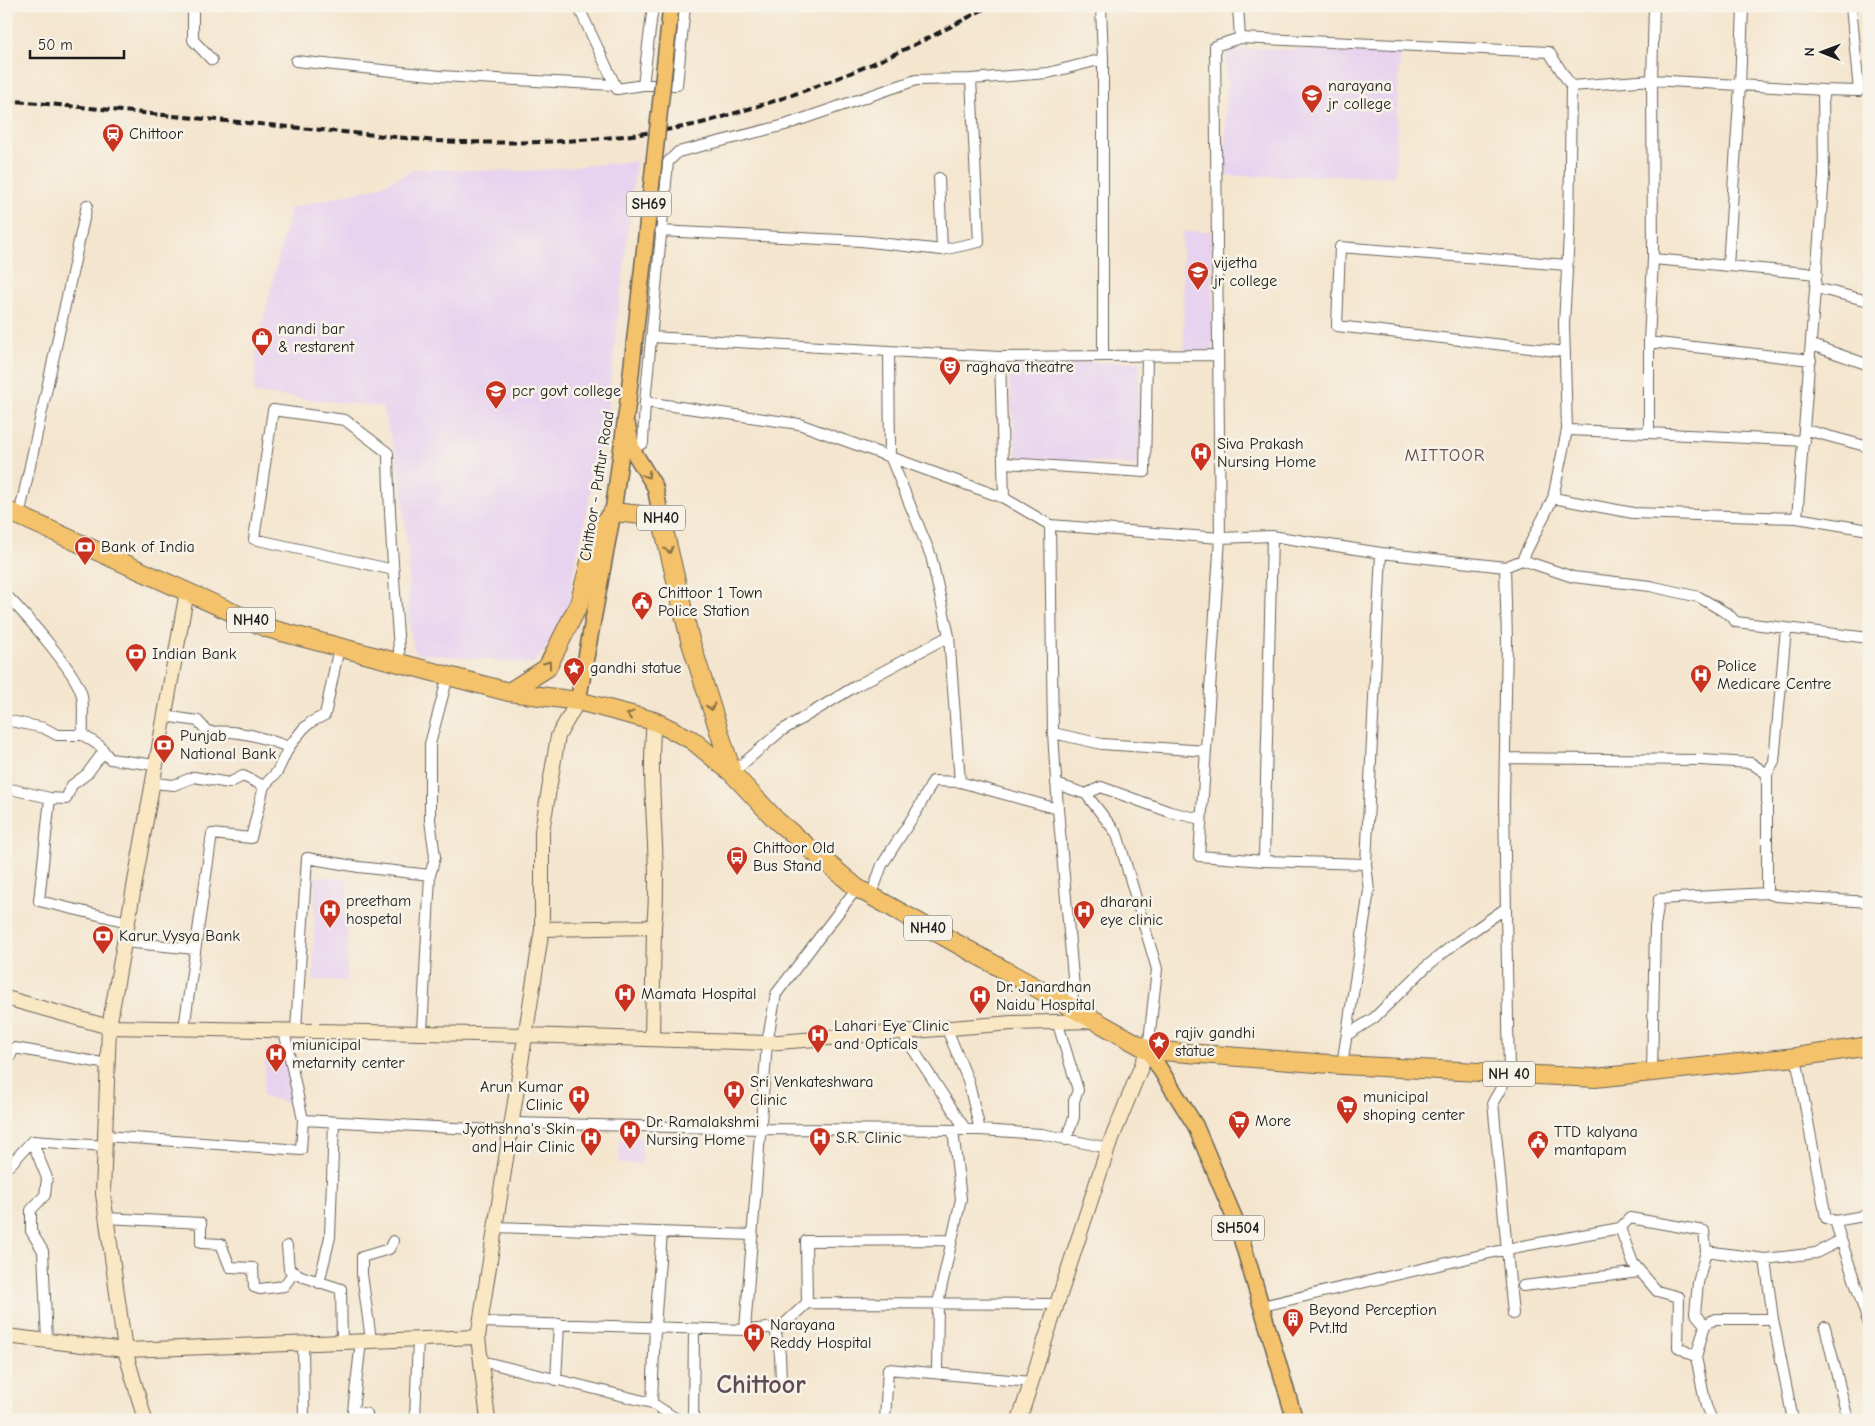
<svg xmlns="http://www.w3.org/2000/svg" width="1875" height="1426" font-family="'Comic Neue',sans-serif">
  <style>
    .built { fill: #e7d2ef }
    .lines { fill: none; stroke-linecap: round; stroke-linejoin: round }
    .street-casing { stroke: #68625a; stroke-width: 12 }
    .secondary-casing { stroke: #68625a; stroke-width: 16 }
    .primary-casing { stroke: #68625a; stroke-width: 18 }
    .highway-casing { stroke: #68625a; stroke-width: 20 }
    .street { stroke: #fff; stroke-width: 10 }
    .secondary { stroke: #fae7c3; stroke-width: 14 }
    .primary { stroke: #f3c26a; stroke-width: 15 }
    .highway { stroke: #f3c26a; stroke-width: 18 }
    .rail { stroke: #1c1c1c; stroke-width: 4; stroke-dasharray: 8 4; stroke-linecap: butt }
    .primary-bridge-casing { stroke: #68625a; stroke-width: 18; stroke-linecap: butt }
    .primary-bridge { stroke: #f3c26a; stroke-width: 15 }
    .oneway { stroke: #886f43 }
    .labels { text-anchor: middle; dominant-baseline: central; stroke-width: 5; stroke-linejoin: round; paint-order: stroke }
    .shield { fill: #f7f3e8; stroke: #5e5c59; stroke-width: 1 }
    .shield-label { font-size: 15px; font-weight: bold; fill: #1c1c1c }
    .poi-label { font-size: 16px; fill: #1c1c1c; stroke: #f7f3e8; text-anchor: start }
    .street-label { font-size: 16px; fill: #1c1c1c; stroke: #f7f3e8 }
    .neighbourhood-label { font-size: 18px; letter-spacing: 1px; fill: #604b56; stroke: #f7f3e8 }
    .town-label { font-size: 26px; font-weight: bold; fill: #604b56; stroke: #f7f3e8 }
  </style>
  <rect width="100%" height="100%" fill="#f7f3e8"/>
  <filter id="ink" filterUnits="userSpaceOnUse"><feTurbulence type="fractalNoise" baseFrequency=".02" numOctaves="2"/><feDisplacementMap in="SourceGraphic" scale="10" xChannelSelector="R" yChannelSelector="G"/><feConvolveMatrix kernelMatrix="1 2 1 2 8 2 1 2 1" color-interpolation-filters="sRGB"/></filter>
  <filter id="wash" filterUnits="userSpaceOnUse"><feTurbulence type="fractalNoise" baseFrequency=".0096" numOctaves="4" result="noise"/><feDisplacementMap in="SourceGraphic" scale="20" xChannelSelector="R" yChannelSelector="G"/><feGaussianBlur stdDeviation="1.12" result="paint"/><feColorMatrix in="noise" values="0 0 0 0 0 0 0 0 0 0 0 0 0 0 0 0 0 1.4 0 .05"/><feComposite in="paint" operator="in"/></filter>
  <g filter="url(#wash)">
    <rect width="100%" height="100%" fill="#f4e5ce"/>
    <path class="built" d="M1227,48L1400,52L1395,176H1225Z
      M636,161L607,414L575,565L569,626L532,664L415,653L408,619L409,563L400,468L382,407L254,393L256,351L290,208L379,187L415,169L528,171Z
      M1211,231L1213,352L1184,350L1182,232Z
      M1007,362H1140L1138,465L1017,457Z
      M315,876L347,879V981L313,980Z
      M282,1044L296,1106L263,1096L266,1049Z
      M641,1137L642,1163L620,1164L619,1138Z"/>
  </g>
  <g filter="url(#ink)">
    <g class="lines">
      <g class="street-casing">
        <path id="street" d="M193,6V40L212,60
          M578,6L617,89
          M1101,6L1103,59
          M1654,6L1652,80L1571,86L1569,235L1564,324L1567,430L1553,498L1633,513L1797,518
          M1851,6L1859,91L1823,90L1824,176L1797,518L1869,530
          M1240,38L1549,52L1571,86
          M296,61L440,76L614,85L617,89L643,85H677L685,6
          M643,85L653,6
          M660,231L861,241L942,250L939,178
          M942,250L979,242L971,79L1048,73L1103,59V356L1217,355
          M1728,266L1740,86L1743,7
          M1817,274L1653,259L1652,80L1823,90
          M1816,288L1869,301
          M652,337L889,351
          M1649,342L1653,259
          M1812,345L1869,365
          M1565,352L1337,326L1340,247L1567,265
          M645,402L668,162L678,152L785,125L916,80L971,79
          M1567,430L1649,433V342L1811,360
          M1806,430L1869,447
          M1649,433L1805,441
          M629,451L643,443L645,402L799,424L1004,498
          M1005,463L1145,472L1147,355
          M19,516L87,205
          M1050,525L1004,498L1000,357L1103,356
          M1522,560L1553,498
          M394,570L254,539L273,410L345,420L388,453C389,523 395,593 400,663
          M6,595C24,613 78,674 82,696C84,708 82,722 83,735L100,746L110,759L156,765
          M949,636L960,782L1058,809L1074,988L1070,1007
          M164,716L198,721L208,732C237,729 261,737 289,747
          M6,720L44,728L57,735H83
          M1053,733L1058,809
          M104,751L87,774L72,785L66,799L50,798L39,901L128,922
          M1206,751L1102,744L1053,733L1050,525L1220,538L1215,46L1240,38L1238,6
          M1505,758L1701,760L1751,763L1767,774
          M732,773L781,731L856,686L949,636L931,556L890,456L889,351L1000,357
          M153,783L174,785L194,777L229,783L243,776L264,786
          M1056,784L1086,794L1117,834L1157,969L1148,1050
          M6,788L50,798
          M1086,794L1101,787L1170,812L1201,819
          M1264,861L1199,856L1220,538L1272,536
          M1366,864L1264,861L1272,536L1381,553
          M1767,893V774L1774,762L1786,628
          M871,896L882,865L918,809L933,781L960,782
          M124,942L195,949
          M1057,1021L1078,1090L1074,1101V1117L1066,1140
          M946,1027L968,1080L980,1130
          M184,1028L212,834L251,838L264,786L277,772L289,747L303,729L311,722L325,715L339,647
          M284,1030L303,1120
          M296,1030L307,858L359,867L430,875L435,857L430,820V744L448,676
          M901,1031L966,1130
          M422,1033L430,875
          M1347,1035L1374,1018L1427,966L1457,942L1506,908
          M1796,1057L1826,1218L1835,1221L1869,1215
          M6,1065L14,1048L108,1064
          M1342,1065L1369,891L1366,864L1381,553L1505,567
          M1652,1072L1655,927L1659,899L1767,893L1776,896L1869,902
          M512,1123L761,1129L980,1130L1042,1134L1108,1148
          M105,1136L301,1150L303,1120L511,1131
          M32,1141L47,1178L45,1195L31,1210V1231L43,1251L47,1341
          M6,1164L10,1165L32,1141L105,1146
          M106,1218L201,1223V1243L221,1244L230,1267L253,1268L254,1287L260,1289L284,1286L294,1272
          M1835,1221L1869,1325
          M495,1227L753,1235
          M287,1246L289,1269L301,1276L341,1289L342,1342
          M1765,1259L1816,1253L1841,1240
          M319,1283L330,1237L334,1122
          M1523,1286L1640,1272
          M807,1303L806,1241L952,1240
          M1262,1306L1507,1249L1620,1228
          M1513,1314L1493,1102L1509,1074L1504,802L1507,640L1505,567L1522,560L1573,577L1650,586L1699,597L1728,614L1736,622L1869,638
          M480,1322L745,1330L767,1043L776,994L857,888
          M1705,1325L1695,1313L1698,1283L1706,1251
          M1825,1327L1848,1420
          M775,1328L780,1355L781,1381
          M745,1330L781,1327L807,1303L1057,1304
          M371,1340L362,1274V1257L389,1249L393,1241
          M361,1341L353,1411L367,1414L368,1420
          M303,1343L304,1420
          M1696,1357L1705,1325L1715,1319H1773
          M481,1361L652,1403L678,1420
          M937,1373L938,1303L961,1199L953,1130
          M556,1380L559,1324
          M652,1403L655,1327L662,1232
          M415,1420L418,1339
          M693,1420L694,1329
          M885,1420L888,1369L1031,1382
          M1712,1420L1706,1406L1696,1357L1678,1347L1679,1297L1657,1291L1633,1263L1620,1228L1630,1218L1704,1231L1706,1251L1765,1259L1773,1319L1793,1420"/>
      </g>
      <g class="secondary-casing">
        <path id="secondary" d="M654,927C661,859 647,790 654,721
          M542,929L654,927L652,1039
          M6,998L109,1027L526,1035L767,1043L1012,1023L1094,1021
          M6,1336L125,1350L478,1337
          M145,1420L125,1350L103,1194L109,1027L187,591
          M488,1420L478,1337L542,929V831L558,736L578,701
          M1019,1420L1108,1148L1148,1050"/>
      </g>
      <g class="primary-casing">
        <path id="primary" d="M628,427L632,449L655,487L661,517
          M578,701L613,512L628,401
          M1148,1050L1195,1125L1237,1224L1295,1420"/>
      </g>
      <g class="highway-casing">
        <path id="highway" d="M6,510L267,628L509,692L578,701L654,721L692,740L732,773L777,821L857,888L1148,1050L1342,1065L1595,1078L1796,1057L1869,1046
          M509,692L547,668L579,604L598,531L613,512L661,517L690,640L732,772"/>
      </g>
      <use href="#street" class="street"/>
      <use href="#secondary" class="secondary"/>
      <use href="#primary" class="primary"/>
      <use href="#highway" class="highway"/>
      <path class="rail" d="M6,100L437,141C525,145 611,142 698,124C714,120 729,115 745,110C830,85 912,49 989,6"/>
      <g class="primary-bridge-casing">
        <path id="primary-bridge" d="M628,401L671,6"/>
      </g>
      <use href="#primary-bridge" class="primary-bridge"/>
    </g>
    <defs><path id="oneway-chevron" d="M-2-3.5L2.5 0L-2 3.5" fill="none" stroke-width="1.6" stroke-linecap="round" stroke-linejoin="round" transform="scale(1.25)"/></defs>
    <g class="oneway">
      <use href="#oneway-chevron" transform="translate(647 475) rotate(59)"/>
      <use href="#oneway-chevron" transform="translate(669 550) rotate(77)"/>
      <use href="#oneway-chevron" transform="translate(548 664) rotate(-54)"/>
      <use href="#oneway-chevron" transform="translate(711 707) rotate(73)"/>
      <use href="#oneway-chevron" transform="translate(630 715) rotate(-165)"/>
    </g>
  </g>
  <defs>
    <g id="university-pin" transform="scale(1.125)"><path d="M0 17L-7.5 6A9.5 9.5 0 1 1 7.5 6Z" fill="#c8321e" stroke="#f7f3e8"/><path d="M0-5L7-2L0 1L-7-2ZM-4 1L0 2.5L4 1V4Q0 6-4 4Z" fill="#fff"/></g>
    <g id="station-pin" transform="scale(1.125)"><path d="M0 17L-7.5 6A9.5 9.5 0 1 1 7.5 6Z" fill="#c8321e" stroke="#f7f3e8"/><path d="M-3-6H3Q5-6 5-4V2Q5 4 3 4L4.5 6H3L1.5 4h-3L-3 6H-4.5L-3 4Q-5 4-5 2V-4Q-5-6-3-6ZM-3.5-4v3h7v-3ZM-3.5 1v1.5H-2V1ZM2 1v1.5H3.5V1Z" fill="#fff"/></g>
    <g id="shop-pin" transform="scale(1.125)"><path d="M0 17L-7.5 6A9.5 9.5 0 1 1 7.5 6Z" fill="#c8321e" stroke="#f7f3e8"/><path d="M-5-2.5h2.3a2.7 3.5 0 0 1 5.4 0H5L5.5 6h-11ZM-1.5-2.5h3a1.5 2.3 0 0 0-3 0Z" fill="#fff"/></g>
    <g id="theatre-pin" transform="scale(1.125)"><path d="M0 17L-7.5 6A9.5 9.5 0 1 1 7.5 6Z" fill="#c8321e" stroke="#f7f3e8"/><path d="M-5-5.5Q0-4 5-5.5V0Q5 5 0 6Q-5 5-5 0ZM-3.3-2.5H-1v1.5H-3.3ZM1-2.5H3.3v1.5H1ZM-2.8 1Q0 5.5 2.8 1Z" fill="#fff"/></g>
    <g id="hospital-pin" transform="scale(1.125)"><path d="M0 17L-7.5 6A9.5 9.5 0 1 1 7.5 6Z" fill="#c8321e" stroke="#f7f3e8"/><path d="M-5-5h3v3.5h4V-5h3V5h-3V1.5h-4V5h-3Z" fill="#fff"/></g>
    <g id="bank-pin" transform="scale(1.125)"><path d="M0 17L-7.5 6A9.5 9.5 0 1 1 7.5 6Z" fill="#c8321e" stroke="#f7f3e8"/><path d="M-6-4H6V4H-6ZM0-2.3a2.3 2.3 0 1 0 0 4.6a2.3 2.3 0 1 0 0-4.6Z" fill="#fff"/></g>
    <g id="civic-pin" transform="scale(1.125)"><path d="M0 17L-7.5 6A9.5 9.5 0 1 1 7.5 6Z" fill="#c8321e" stroke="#f7f3e8"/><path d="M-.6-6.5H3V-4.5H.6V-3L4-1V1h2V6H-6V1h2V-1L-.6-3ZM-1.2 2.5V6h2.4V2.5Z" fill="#fff"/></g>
    <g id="sight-pin" transform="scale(1.125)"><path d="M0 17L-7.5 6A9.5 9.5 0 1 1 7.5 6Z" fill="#c8321e" stroke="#f7f3e8"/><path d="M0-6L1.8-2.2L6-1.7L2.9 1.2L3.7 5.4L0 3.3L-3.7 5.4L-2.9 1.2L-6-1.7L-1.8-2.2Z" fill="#fff"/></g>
    <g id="bus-pin" transform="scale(1.125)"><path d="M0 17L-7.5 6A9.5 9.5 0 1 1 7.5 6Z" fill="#c8321e" stroke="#f7f3e8"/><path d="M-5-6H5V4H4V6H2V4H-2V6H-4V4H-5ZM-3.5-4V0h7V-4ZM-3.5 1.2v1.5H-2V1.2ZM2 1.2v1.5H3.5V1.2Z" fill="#fff"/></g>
    <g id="supermarket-pin" transform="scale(1.125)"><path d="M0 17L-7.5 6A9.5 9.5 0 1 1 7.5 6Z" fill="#c8321e" stroke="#f7f3e8"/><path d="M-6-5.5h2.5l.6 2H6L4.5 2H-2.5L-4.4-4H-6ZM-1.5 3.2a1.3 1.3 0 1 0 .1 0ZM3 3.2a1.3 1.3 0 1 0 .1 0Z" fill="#fff"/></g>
    <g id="building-pin" transform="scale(1.125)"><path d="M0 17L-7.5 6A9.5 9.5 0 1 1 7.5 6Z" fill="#c8321e" stroke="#f7f3e8"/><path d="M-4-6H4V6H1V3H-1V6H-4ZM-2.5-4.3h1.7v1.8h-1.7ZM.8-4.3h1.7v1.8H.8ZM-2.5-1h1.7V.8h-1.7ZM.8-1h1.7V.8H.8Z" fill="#fff"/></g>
  </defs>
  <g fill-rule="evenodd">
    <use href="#university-pin" x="1312" y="95"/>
    <use href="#station-pin" x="113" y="134"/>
    <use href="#university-pin" x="1198" y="272"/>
    <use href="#shop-pin" x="262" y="338"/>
    <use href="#theatre-pin" x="950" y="367"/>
    <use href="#university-pin" x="496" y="391"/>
    <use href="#hospital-pin" x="1201" y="453"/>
    <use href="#bank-pin" x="85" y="547"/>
    <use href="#civic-pin" x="642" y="602"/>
    <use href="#bank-pin" x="136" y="654"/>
    <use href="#sight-pin" x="574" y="668"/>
    <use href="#hospital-pin" x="1701" y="675"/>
    <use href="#bank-pin" x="164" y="745"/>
    <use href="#bus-pin" x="737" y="857"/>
    <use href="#hospital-pin" x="330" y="910"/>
    <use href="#hospital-pin" x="1084" y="911"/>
    <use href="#bank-pin" x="103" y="936"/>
    <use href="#hospital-pin" x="625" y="994"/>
    <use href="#hospital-pin" x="980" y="996"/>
    <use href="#hospital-pin" x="818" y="1035"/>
    <use href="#sight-pin" x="1159" y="1042"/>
    <use href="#hospital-pin" x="276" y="1054"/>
    <use href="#hospital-pin" x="734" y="1091"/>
    <use href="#hospital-pin" x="579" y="1096"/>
    <use href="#supermarket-pin" x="1347" y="1106"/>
    <use href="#supermarket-pin" x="1239" y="1121"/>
    <use href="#hospital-pin" x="630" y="1131"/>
    <use href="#hospital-pin" x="591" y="1138"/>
    <use href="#hospital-pin" x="820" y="1138"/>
    <use href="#civic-pin" x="1538" y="1141"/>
    <use href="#building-pin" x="1293" y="1319"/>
    <use href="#hospital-pin" x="754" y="1334"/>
  </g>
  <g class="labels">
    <g class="shield">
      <rect x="626.5" y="191.5" width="45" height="25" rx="4"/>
      <rect x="637" y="505.5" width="48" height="25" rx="4"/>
      <rect x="227" y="607.5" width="48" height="25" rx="4"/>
      <rect x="904" y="915.5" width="48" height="25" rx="4"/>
      <rect x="1483" y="1061.5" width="52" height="25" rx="4"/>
      <rect x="1212" y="1215.5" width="52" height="25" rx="4"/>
    </g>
    <g class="shield-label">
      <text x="649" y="204">SH69</text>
      <text x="661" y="518">NH40</text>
      <text x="251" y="620">NH40</text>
      <text x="928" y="928">NH40</text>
      <text x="1509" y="1074">NH 40</text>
      <text x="1238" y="1228">SH504</text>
    </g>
    <g class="poi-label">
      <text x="1328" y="86">narayana<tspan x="1328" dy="18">jr college</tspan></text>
      <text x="129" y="134">Chittoor</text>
      <text x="1214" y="263">vijetha<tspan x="1214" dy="18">jr college</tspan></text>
      <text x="278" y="329">nandi bar<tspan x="278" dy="18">&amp; restarent</tspan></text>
      <text x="966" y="367">raghava theatre</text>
      <text x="512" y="391">pcr govt college</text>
      <text x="1217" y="444">Siva Prakash<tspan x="1217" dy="18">Nursing Home</tspan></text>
      <text x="101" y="547">Bank of India</text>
      <text x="658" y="593">Chittoor 1 Town<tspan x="658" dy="18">Police Station</tspan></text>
      <text x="152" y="654">Indian Bank</text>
      <text x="1717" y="666">Police<tspan x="1717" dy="18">Medicare Centre</tspan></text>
      <text x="590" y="668">gandhi statue</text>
      <text x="180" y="736">Punjab<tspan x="180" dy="18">National Bank</tspan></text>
      <text x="753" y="848">Chittoor Old<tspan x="753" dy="18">Bus Stand</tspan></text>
      <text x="346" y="901">preetham<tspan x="346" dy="18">hospetal</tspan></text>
      <text x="1100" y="902">dharani<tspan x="1100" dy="18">eye clinic</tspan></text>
      <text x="119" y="936">Karur Vysya Bank</text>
      <text x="996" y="987">Dr. Janardhan<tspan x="996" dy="18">Naidu Hospital</tspan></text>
      <text x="641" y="994">Mamata Hospital</text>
      <text x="834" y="1026">Lahari Eye Clinic<tspan x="834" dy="18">and Opticals</tspan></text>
      <text x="1175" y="1033">rajiv gandhi<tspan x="1175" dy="18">statue</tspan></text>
      <text x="292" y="1045">miunicipal<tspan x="292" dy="18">metarnity center</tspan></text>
      <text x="750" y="1082">Sri Venkateshwara<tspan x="750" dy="18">Clinic</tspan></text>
      <text x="563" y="1087" text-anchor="end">Arun Kumar<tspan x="563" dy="18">Clinic</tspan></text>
      <text x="1363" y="1097">municipal<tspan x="1363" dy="18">shoping center</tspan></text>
      <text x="1255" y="1121">More</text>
      <text x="646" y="1122">Dr. Ramalakshmi<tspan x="646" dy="18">Nursing Home</tspan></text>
      <text x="575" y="1129" text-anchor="end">Jyothshna's Skin<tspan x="575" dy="18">and Hair Clinic</tspan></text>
      <text x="1554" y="1132">TTD kalyana<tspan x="1554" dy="18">mantapam</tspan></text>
      <text x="836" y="1138">S.R. Clinic</text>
      <text x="1309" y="1310">Beyond Perception<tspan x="1309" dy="18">Pvt.ltd</tspan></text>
      <text x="770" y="1325">Narayana<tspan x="770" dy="18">Reddy Hospital</tspan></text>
    </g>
    <g class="street-label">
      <text transform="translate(597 486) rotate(-81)">Chittoor - Puttur Road</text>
    </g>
    <g class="neighbourhood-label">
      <text x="1445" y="455">MITTOOR</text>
    </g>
    <g class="town-label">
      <text x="761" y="1385">Chittoor</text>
    </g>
  </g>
  <rect width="1875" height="1426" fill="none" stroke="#f7f3e8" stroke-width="25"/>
  <g transform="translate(1822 52) rotate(271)" stroke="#f7f3e8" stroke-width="4" paint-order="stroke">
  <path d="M0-4L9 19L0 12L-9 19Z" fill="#1c1c1c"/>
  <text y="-8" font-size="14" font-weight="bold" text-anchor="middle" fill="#1c1c1c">N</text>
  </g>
  <path d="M30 50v8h94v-8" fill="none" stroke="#1c1c1c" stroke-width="2.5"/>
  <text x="38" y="50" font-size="15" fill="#1c1c1c" stroke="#f7f3e8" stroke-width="4" paint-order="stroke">50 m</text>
</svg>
